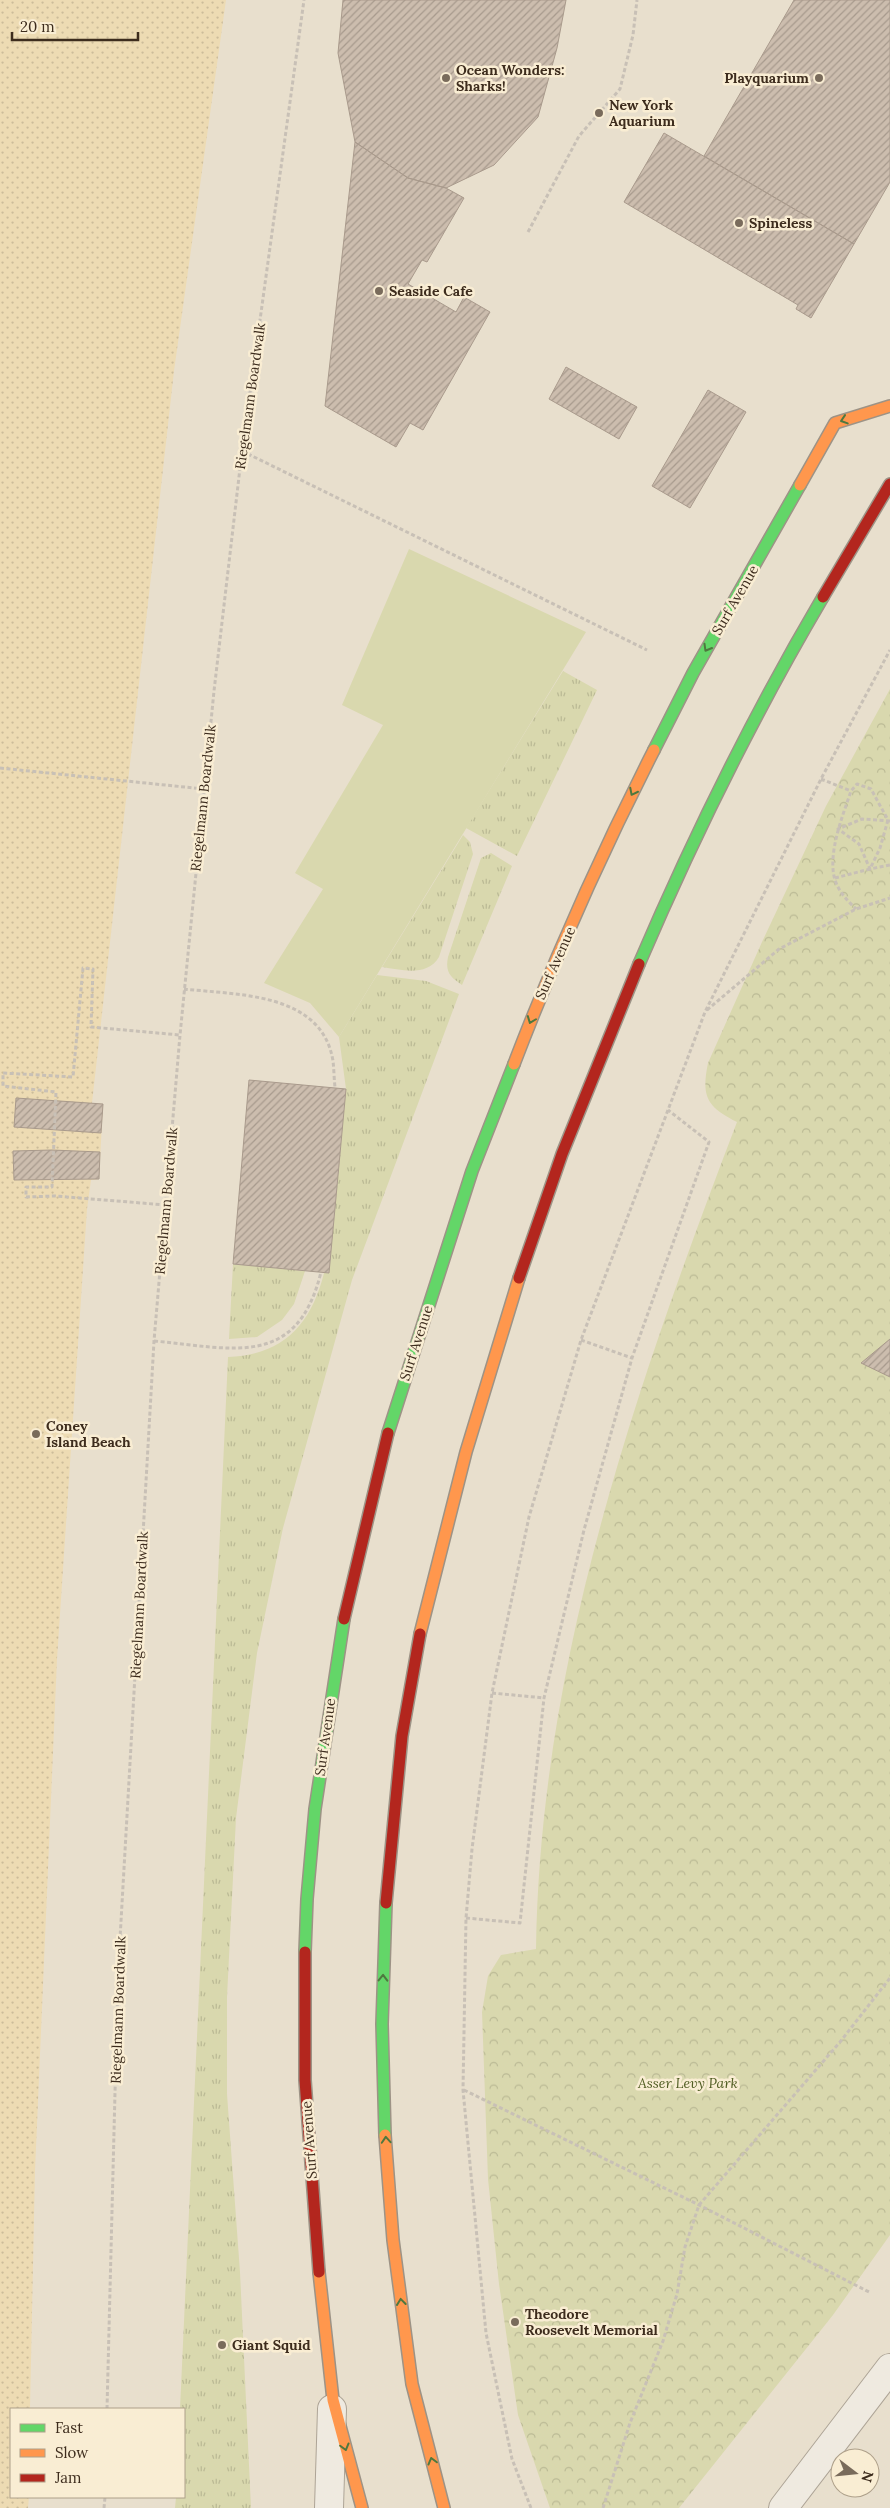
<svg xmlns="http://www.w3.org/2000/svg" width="890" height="2508" font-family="Lora,serif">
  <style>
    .grass { fill: url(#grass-tufts) }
    .sand { fill: url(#sand-dots) }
    .park { fill: url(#park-crowns) }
    .garden { fill: #d9d8ae }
    .building { fill: url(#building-hatch); stroke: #a99a8c }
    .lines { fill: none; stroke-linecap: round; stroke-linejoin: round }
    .street-casing { stroke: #ada496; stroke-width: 30 }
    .fast-casing { stroke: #9d9386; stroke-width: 14 }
    .slow-casing { stroke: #9d9386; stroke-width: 14 }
    .jam-casing { stroke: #9d9386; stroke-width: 14 }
    .path { stroke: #c8c0b6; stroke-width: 3; stroke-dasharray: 4 2.5; stroke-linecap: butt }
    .street { stroke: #efeae0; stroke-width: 28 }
    .fast { stroke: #63d668; stroke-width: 11 }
    .slow { stroke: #ff974d; stroke-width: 11 }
    .jam { stroke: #b3261e; stroke-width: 11 }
    .oneway { stroke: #4e783f }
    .poi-dot { fill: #796b5b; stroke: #f9edd3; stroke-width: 2 }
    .labels { text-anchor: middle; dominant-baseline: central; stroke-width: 5; stroke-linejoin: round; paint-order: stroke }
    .poi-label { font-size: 14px; font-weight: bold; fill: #3d2c1d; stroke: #f9edd3; text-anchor: start }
    .street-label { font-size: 14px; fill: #3d2c1d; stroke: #f9edd3 }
    .park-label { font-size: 14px; font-style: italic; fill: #4f5c21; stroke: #f9edd3 }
  </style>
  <defs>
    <pattern id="grass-tufts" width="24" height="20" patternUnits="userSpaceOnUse" patternTransform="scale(1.25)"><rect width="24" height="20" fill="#d9d8ae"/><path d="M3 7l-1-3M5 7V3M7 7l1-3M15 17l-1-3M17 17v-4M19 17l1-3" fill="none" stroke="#bbba95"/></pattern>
    <pattern id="sand-dots" width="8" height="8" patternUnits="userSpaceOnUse" patternTransform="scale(1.25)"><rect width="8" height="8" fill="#eddbb3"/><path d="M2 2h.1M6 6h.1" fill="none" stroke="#ccbc9a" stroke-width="1.8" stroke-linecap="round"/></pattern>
    <pattern id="park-crowns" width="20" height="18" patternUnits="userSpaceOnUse" patternTransform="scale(1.25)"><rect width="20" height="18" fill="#d9d8ae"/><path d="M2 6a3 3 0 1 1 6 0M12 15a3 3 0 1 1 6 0" fill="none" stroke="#bbba95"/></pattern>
    <pattern id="building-hatch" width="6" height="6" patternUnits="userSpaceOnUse" patternTransform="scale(1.25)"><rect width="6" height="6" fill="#ccbdae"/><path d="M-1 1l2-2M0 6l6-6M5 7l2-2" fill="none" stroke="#a79a8d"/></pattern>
  </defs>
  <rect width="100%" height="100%" fill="#e8dfcd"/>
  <path class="grass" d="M563,671L597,690L517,856L466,828Z
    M463,835L470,842L473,854L439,957C427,977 402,970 382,967Z
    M491,853L512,866L462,985C450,977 445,972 448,957L481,858Z
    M377,975L426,981L459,994L352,1280L283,1528L257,1653L236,1818L227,1997V2094L240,2272L251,2508H175L176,2497H184V2409H180L228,1357C283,1355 311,1325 324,1273H329L346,1089L339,1037Z
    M233,1264L305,1271L294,1304L282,1320L257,1337L229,1339Z"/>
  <path class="sand" d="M0,0H226L174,371L92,1103L103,1104L99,1179L91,1180L87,1209L57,1659L35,2171L30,2409H11V2497H29L28,2508H0Z"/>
  <path class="park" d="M890,689V2235L833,2315L679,2508H550L518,2415L499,2284L488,2179L482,2012L488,1976L501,1955L536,1949C540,1661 636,1387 737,1122C707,1107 701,1097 708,1063L762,942L826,806Z"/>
  <path class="garden" d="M409,549L586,632L339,1037L310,1003L264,983L323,889L295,873L383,725L342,705Z"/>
  <path class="building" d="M343,0H566L557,48L538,117L494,165L446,188L408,178L355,142L338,53Z
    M794,0H890V182L854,244L704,156Z
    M664,133L854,244L811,318L796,309L798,305L624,202Z
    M355,142L408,178L446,188L464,198L427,262L422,260L408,284L456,312L464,297L490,312L423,430L410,423L396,447L325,406Z
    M566,367L637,407L619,439L549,399Z
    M708,390L746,412L690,508L652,486Z
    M249,1080L346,1089L329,1273L233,1264Z
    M16,1098L103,1104L101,1133L14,1127Z
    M52,1150L100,1152L99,1179L14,1180L13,1151Z
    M890,1339V1377L861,1363Z"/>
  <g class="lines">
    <g class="street-casing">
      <path id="street" d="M329,2508L332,2409
        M783,2508L890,2368"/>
    </g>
    <g class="fast-casing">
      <path id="fast" d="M654,750L693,673L800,485
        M639,964C693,838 754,714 823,597
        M388,1433L472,1171L514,1064
        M305,1952L307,1899L315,1809L344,1619
        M385,2135L382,2024L386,1903"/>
    </g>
    <g class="slow-casing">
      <path id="slow" d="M800,485L835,423L890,406
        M514,1064C555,957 602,852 654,750
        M420,1634L466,1452L519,1278
        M385,2135L393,2240L412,2384L444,2508
        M319,2272L333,2400L362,2508"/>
    </g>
    <g class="jam-casing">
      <path id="jam" d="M823,597L890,484
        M519,1278L562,1154L639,964
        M344,1619L388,1433
        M386,1903L402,1736L420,1634
        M305,1952V2080L319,2272"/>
    </g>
    <path class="path" d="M528,232L579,136L620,89L633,35L637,0
      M242,451L647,650
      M0,768L204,789
      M821,779L851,791
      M890,821L862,819L838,829L859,844L870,869L890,865
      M835,878L870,869L880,848L888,820L871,789L857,784L851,791C843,815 827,854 835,880C839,892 847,900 856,909
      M184,989C237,995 322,992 333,1061C334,1069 334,1079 335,1087
      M707,1010L779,949L856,909L890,898
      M166,1205L55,1196L26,1197V1187H52L56,1092L3,1086V1073L73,1077L83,968L93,969L91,1027L180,1035
      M581,1340L632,1358
      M154,1341C232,1348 297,1370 321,1272
      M492,1693L544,1698
      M466,1918L520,1923L544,1698L584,1530L632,1358L709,1142L668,1110
      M464,2090L699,2205L869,2292
      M107,2409L118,1974L154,1341L180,1035L214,691L242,451L304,0
      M104,2508L105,2497
      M531,2508L512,2459L486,2333L463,2090L466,1918L472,1849L492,1693L529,1517L581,1340L668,1110L705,1012L821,779L890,650
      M603,2508L630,2423L663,2341L677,2294L685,2247L699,2205L840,2042L890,1978"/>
    <use href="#street" class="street"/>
    <use href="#fast" class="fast"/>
    <use href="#slow" class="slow"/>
    <use href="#jam" class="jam"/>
  </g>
  <defs><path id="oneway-chevron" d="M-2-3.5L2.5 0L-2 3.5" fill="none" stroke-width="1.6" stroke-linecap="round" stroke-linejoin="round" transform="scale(1.25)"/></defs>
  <g class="oneway">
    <use href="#oneway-chevron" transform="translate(844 420) rotate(162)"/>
    <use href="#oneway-chevron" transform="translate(707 648) rotate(120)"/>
    <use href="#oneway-chevron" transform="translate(633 792) rotate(117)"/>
    <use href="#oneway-chevron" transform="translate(531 1020) rotate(111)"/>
    <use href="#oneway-chevron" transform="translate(383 1978) rotate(-89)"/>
    <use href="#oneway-chevron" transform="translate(386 2140) rotate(-94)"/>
    <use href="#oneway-chevron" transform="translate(401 2302) rotate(-97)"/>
    <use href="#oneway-chevron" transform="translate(345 2447) rotate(75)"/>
    <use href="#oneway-chevron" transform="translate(432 2461) rotate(-105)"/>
  </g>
  <g class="poi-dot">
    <circle cx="446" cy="78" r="5"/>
    <circle cx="819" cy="78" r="5"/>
    <circle cx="599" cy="113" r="5"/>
    <circle cx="739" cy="223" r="5"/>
    <circle cx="379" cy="291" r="5"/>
    <circle cx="36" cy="1434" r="5"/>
    <circle cx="515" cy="2322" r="5"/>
    <circle cx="222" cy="2345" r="5"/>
  </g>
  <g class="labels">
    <g class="poi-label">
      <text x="456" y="70">Ocean Wonders:<tspan x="456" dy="16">Sharks!</tspan></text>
      <text x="809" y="78" text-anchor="end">Playquarium</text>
      <text x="609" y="105">New York<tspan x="609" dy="16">Aquarium</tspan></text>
      <text x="749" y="223">Spineless</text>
      <text x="389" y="291">Seaside Cafe</text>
      <text x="46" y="1426">Coney<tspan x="46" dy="16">Island Beach</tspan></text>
      <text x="525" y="2314">Theodore<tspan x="525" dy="16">Roosevelt Memorial</tspan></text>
      <text x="232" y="2345">Giant Squid</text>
    </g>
    <g class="street-label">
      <text transform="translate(250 396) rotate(-82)">Riegelmann Boardwalk</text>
      <text transform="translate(735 600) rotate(-60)">Surf Avenue</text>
      <text transform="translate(203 798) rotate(-84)">Riegelmann Boardwalk</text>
      <text transform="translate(555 963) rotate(-66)">Surf Avenue</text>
      <text transform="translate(166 1201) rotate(-85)">Riegelmann Boardwalk</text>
      <text transform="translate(416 1343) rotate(-72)">Surf Avenue</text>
      <text transform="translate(139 1605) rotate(-87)">Riegelmann Boardwalk</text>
      <text transform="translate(325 1737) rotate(-82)">Surf Avenue</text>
      <text transform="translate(118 2010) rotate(-88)">Riegelmann Boardwalk</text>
      <text transform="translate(309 2140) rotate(-94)">Surf Avenue</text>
    </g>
    <g class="park-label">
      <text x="688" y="2083">Asser Levy Park</text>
    </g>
  </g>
  <rect x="10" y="2408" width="175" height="90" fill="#f9edd3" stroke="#aea08a"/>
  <rect x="20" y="2424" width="25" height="8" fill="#63d668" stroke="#aea08a"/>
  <text x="55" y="2433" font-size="15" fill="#3d2c1d">Fast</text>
  <rect x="20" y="2449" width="25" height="8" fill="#ff974d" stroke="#aea08a"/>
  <text x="55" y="2458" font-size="15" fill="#3d2c1d">Slow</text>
  <rect x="20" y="2474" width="25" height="8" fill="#b3261e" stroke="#aea08a"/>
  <text x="55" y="2483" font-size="15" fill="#3d2c1d">Jam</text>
  <g transform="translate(855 2473) rotate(106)"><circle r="24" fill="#f9edd3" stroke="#aea08a"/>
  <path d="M0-4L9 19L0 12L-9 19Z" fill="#796b5b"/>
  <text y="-8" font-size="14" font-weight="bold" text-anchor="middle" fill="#3d2c1d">N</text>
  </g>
  <path d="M12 32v8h126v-8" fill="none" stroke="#3d2c1d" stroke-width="2.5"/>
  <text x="20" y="32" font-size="15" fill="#3d2c1d" stroke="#f9edd3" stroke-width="4" paint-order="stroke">20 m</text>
</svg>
